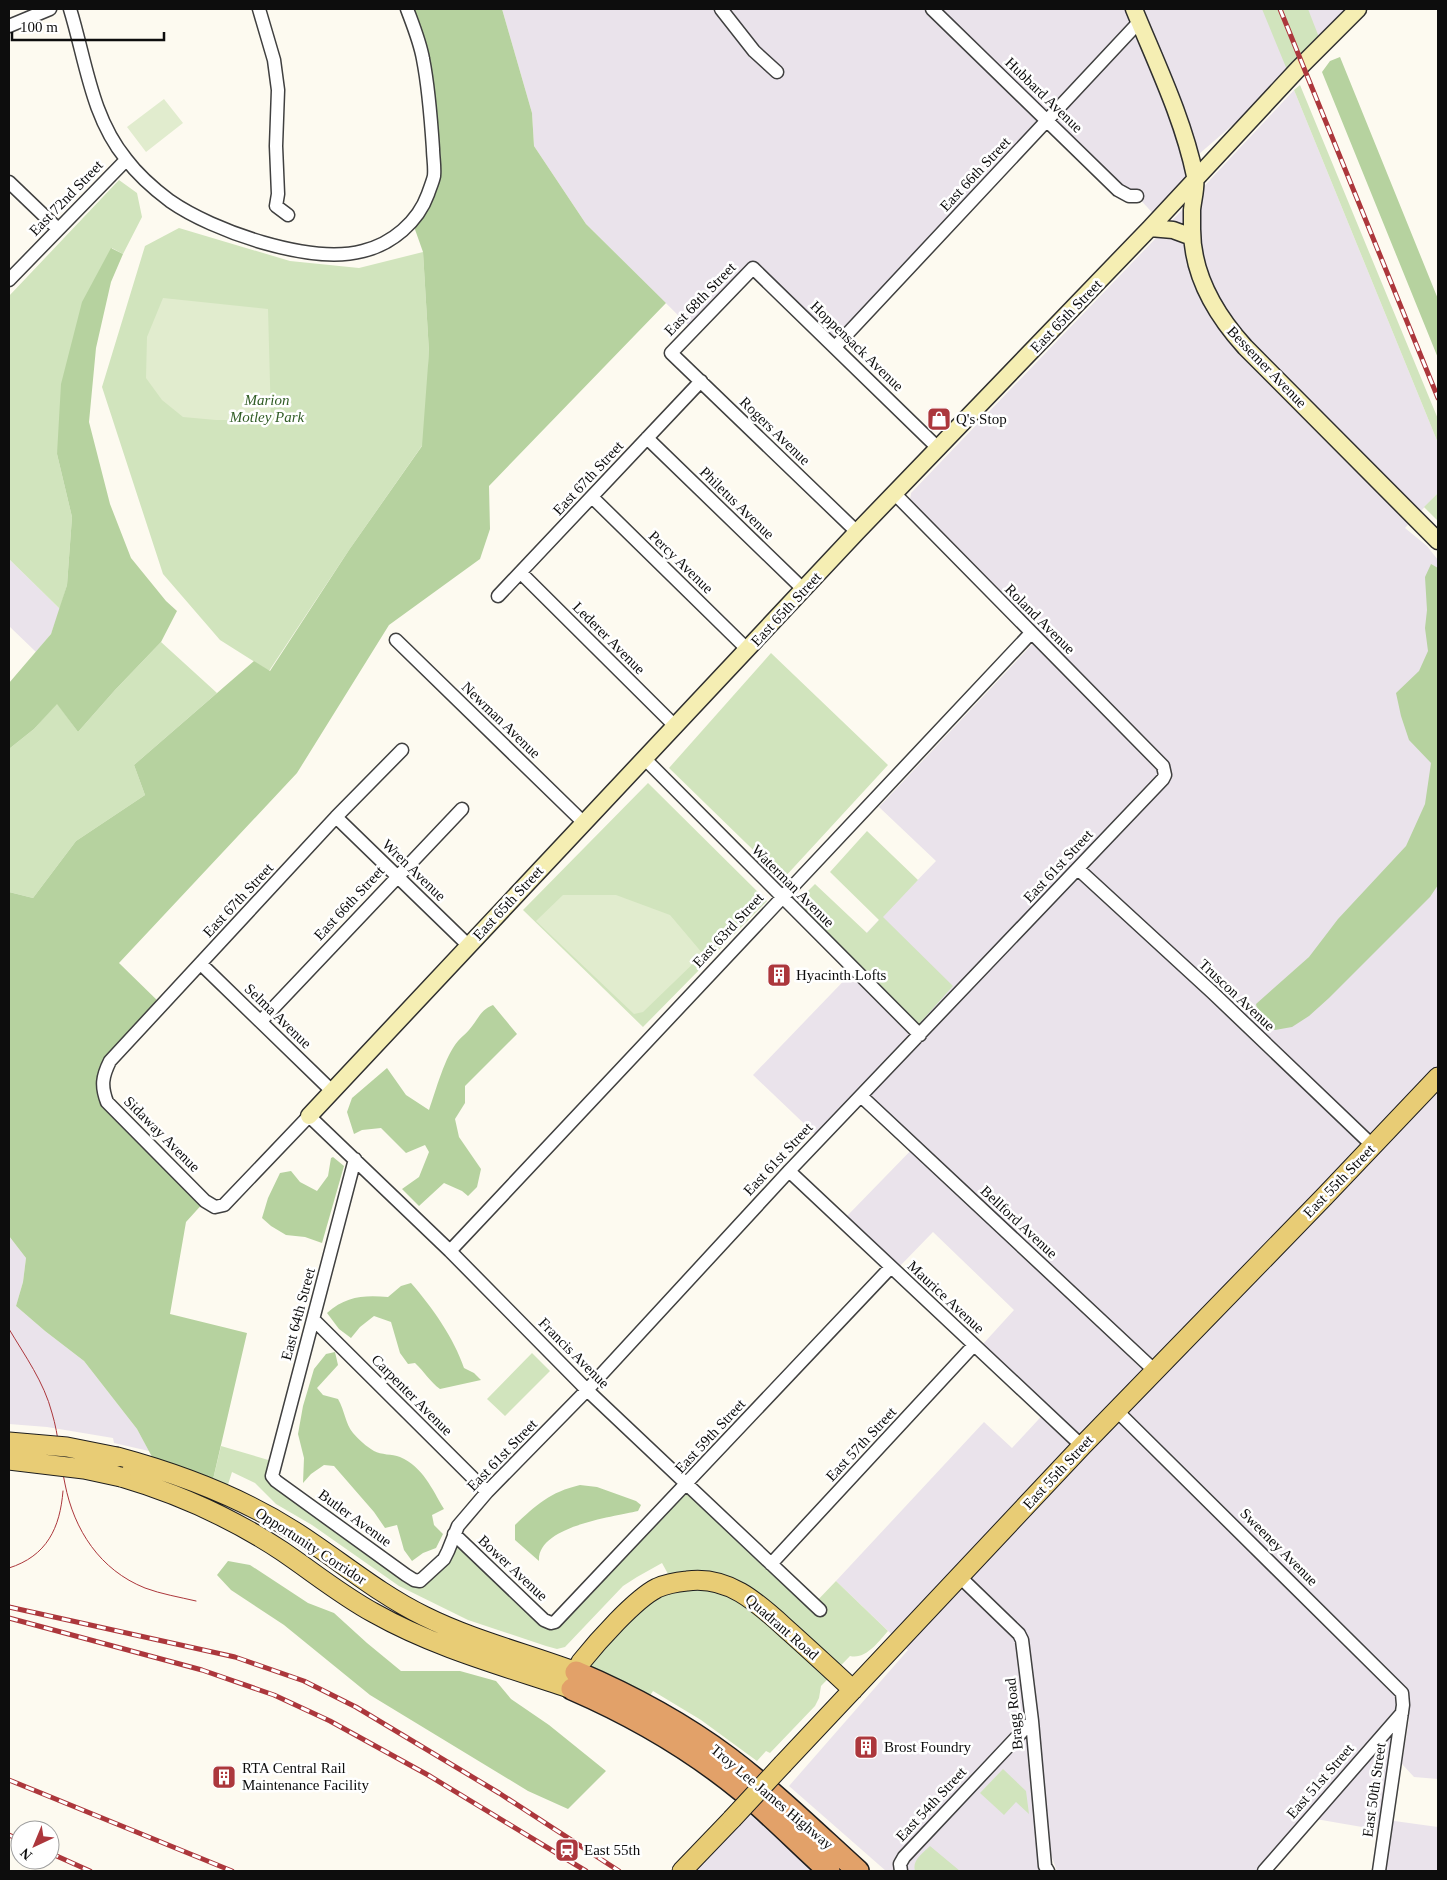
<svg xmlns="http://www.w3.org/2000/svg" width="1447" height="1880" font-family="'Times New Roman',serif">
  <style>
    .industrial { fill: #eae3eb }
    .green { fill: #d1e4bd }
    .forest { fill: #b6d29f }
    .pitch { fill: #e1ecce }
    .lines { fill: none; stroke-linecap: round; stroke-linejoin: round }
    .street-casing { stroke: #404040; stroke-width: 15 }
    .secondary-casing { stroke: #2f2f2f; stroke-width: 19 }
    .primary-casing { stroke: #1e1e1e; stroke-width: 21 }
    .highway-casing { stroke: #1e1e1e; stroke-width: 24 }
    .street { stroke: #fff; stroke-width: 12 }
    .secondary { stroke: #f5eeb3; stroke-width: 16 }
    .primary { stroke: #e8cc75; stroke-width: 19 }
    .highway { stroke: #e2a169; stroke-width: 21 }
    .tram { stroke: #ac373c; stroke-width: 1 }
    .rail-casing { stroke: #ac373c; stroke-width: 5 }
    .rail { stroke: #fff; stroke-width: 3; stroke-dasharray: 9; stroke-linecap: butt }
    .primary-bridge-casing { stroke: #1e1e1e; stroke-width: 21; stroke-linecap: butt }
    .primary-bridge { stroke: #e8cc75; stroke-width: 19 }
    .labels { text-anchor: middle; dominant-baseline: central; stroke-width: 5; stroke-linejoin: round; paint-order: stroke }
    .street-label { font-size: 15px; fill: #0d0d0d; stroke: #fff }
    .park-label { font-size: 15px; font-style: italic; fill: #315d26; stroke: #fff }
    .poi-label { font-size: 15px; fill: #0d0d0d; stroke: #fff; text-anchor: start }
  </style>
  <rect width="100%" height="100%" fill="#fdfaf0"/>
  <path class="industrial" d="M502,9H1358L1303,64L1191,161L1196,179L1158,219L1137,196H1129L1047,122L835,347L753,268L693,330L586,224L534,146L532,113Z
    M1294,90L1438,443V493L1405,528L1427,546L1438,560V1779L1414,1777L1402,1764L1409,1719L1401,1715L1387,1820L1438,1827V1871H1380L1385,1831L1310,1818L1395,1712L1295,1825L1259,1871H1057L1051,1855L1036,1710L1048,1871H886L789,1786L908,1650L836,1581L984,1422L1012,1448L1050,1407L983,1344L1014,1310L933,1232L900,1266L847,1216L919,1142L862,1087L816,1135L753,1075L858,966L846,954L936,861L879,807L1041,635L913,506L910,500L911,493L1153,241Z
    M9,559L60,609L51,634L36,652L9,626Z
    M9,1236L26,1258L23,1282L16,1306L45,1331L84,1361L137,1429L149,1451L114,1443L113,1438L47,1427L9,1424Z
    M750,1798L829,1871H696L689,1864Z"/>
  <path class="green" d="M1262,9H1308L1322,45L1290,77Z
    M1300,85L1438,419V443L1294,90Z
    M119,180L137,193L142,217L123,254L112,248L57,454L72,517L67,585L60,609L9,559V296Z
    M179,228L290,261L359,268L423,252L429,352L426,440L349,550L269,671L220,640L163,574L102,387L145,246Z
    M1438,493V521L1424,507Z
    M161,642L217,693L134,765L145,795L76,841L33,898L9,892V749L34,729L57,703L78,732L115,690Z
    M771,653L888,765L783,879L669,768Z
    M648,783L767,901L643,1027L523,910Z
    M867,831L918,880L883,917L953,986L919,1024L796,903L815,884L867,933L879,920L830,872Z
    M532,1353L550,1371L505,1416L487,1399Z
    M221,1446L275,1462L272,1473L423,1579L454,1534L548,1622L687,1483L814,1604L836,1581L888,1631C879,1641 866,1660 850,1656L821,1686L819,1698L815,1706L770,1753L766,1751L757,1761L701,1720L653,1691L644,1705L581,1662L673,1583L662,1563L637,1577L623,1586L565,1647L557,1649L546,1646L468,1620L399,1586L312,1525L276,1504L255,1483L232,1472L225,1494L211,1488Z
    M1003,1769L1026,1791L1029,1814L1016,1802L1004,1815L980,1793Z
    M930,1846L960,1871H915C912,1860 922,1854 930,1846Z"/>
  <path class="forest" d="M407,9H502L532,113L534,146L586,224L666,303L489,486L490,529L480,559L389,625L297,773L119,963L162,1005L126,1043L102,1089L205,1201L186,1222L170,1314L247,1333L211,1488L158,1468L137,1429L84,1361L45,1331L16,1306L23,1282L26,1258L9,1236V892L33,898L76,841L145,795L134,765L254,661L270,671L349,550L422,446L429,352L423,252L412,221L428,196L431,117Z
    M1340,57L1438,299V358L1322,72L1330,61Z
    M111,248L123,254L111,282L96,348L89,422L110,504L131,558L166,601L177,611L161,642L115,690L78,732L57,704L34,729L9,749V683L51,634L67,585L72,517L57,454L61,384L82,302Z
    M1431,564L1438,568V885L1430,897L1329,998L1309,1016L1292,1027L1275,1030C1262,1023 1259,1018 1256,1004L1309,957L1338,919L1406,846L1425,804L1431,763L1409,740L1401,716L1396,693L1419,671L1428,651L1425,628L1427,610L1425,577Z
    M493,1005L517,1034L465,1086V1103L455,1119L459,1137L481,1169L477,1187L468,1196L462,1191L444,1183L419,1206L402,1189L419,1177L429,1152L425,1145L406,1153L381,1128L362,1130L354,1134L347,1112L352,1098L387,1068L406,1095L429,1110C436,1090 445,1056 458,1041C461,1037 466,1034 469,1030C478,1020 480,1010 493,1005Z
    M333,1157L344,1166L322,1243L305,1237L286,1235L271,1226L262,1218L268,1198L280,1173L291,1171L300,1182L317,1191L328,1176L331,1158Z
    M411,1283C432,1307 454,1338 464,1368L474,1373L481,1380L440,1389C430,1382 424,1371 415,1363L408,1364L400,1353L391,1322L374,1316L360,1327L351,1338L339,1329L327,1313C346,1296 364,1295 388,1297L401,1286Z
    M335,1352L338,1365L317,1388L323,1395L338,1399C345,1411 345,1423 353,1433C358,1439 367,1447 374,1451C381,1455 392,1454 400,1457C423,1467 432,1489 444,1509L432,1515L434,1525L443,1534L436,1548L423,1553L412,1561L404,1550L397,1525L385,1528L374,1512L334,1466L324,1465L311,1474L303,1483L304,1458L298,1434L303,1406L314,1369L326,1354Z
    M580,1485L597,1487L636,1501L641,1505L638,1511C613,1517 537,1526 539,1561L515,1540V1525C536,1505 550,1492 580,1485Z
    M228,1561L250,1565L308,1603L334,1613L367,1643L401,1671H460L496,1681L511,1699L549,1725L606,1771L568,1809L528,1791L370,1695L284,1625L231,1590L217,1575Z"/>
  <path class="pitch" d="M164,99L183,123L146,152L127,127Z
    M163,298L268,309L271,420H216L183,417L162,400L146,378L147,337Z
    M563,895H616L670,915L703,954L643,1012L634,1014L536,921Z"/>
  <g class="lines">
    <g class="street-casing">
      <path id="street" d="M70,9C86,61 91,116 126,159C138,175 154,189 170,201C213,231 310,265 363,251C392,244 418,222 428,194C430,188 433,181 434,176C435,167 433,157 433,149C431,119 429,89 423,59C420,42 413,25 407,9
        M259,9L274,60L278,90L276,146L278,194L276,206L288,215
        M721,9L754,51L777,72
        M932,9L1118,190L1129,196H1137
        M9,26L50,9
        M9,182L58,229
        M9,280L126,160
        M835,347L1139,22
        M647,438L804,590
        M592,497L748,650
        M857,532L671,353L753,268L939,449
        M521,573L676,727
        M498,596L701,381
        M396,640L583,822
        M402,750L336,817L110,1061C102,1077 101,1086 107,1102L205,1201L215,1207L224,1205L309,1116L450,1251L587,1390L820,1610
        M644,758L920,1035
        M336,817L469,946
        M1078,869L1213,993L1373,1146
        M201,964L333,1092
        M261,1021L462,809
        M861,1096L1155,1371
        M355,1159L272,1476L276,1481L406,1575L414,1580L420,1581L444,1559L448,1551L458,1526L487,1492L587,1390L789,1171L1163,779L1165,775L1163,766L895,494
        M789,1171L1082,1446
        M450,1251L1031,633
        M314,1320L487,1492
        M1117,1411L1402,1693L1403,1705L1379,1871
        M454,1534L544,1620L551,1623L555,1622L891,1267
        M771,1564L974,1345
        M960,1577L1019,1634L1022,1640L1032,1721L1045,1866L1048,1871
        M901,1871L900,1864L904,1857L1032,1721
        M1264,1871L1402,1713"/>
    </g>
    <g class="secondary-casing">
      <path id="secondary" d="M1134,9C1156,63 1183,118 1195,176C1197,186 1193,199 1192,210C1192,216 1192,222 1192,229C1192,274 1216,315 1245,347L1438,541
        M1150,228L1173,230L1192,237
        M309,1116L857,532L1150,228L1298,69L1358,9"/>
    </g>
    <g class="primary-casing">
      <path id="primary" d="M117,1457C180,1474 239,1496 294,1531C338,1559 377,1593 424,1616C472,1640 525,1653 576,1672
        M121,1477C179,1494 232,1518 282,1551C313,1572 341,1595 374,1613C436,1648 504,1666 572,1689L576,1672L581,1662C597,1642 635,1599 657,1588C666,1584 677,1582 687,1581C731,1575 761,1606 791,1633C812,1652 833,1671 853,1690
        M783,1764L1082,1446L1324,1197L1438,1077
        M682,1871L732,1819"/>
    </g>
    <g class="highway-casing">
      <path id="highway" d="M576,1672C630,1695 682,1723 729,1758C774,1792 816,1833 858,1871
        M572,1689C632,1715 691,1749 742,1791C772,1816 800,1845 829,1871"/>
    </g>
    <use href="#street" class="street"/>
    <use href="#secondary" class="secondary"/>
    <use href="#primary" class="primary"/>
    <use href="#highway" class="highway"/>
    <path class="tram" d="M9,1329C25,1356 44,1382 52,1413C59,1436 60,1461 65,1484C74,1530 100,1570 145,1588C161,1594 179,1597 196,1601
      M9,1568C47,1556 60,1528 63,1491
      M9,1605L36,1613"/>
    <g class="rail-casing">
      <path id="rail" d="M1280,9L1438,398
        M9,1607L235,1657L304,1681L356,1707L499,1793L619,1871
        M9,1618L202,1670L274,1695L330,1721L428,1775L586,1871
        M9,1780L232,1871
        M9,1835L20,1840
        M50,1853L90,1871"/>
    </g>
    <use href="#rail" class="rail"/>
    <g class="primary-bridge-casing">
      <path id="primary-bridge" d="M9,1442L67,1447L117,1457
        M9,1460L84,1469L121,1477
        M732,1819L783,1764"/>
    </g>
    <use href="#primary-bridge" class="primary-bridge"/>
  </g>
  <defs>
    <g id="shop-square" transform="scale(1.25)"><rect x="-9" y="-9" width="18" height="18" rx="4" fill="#ac373c" stroke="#fff"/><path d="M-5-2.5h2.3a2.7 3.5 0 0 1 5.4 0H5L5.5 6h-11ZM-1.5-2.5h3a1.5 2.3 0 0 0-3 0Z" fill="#fff"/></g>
    <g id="building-square" transform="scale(1.25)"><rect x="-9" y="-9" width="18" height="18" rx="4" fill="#ac373c" stroke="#fff"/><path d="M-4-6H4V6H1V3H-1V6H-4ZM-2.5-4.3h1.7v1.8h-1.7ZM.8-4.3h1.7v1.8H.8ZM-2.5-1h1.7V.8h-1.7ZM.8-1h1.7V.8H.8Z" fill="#fff"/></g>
    <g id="station-square" transform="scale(1.25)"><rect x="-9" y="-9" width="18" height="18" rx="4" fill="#ac373c" stroke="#fff"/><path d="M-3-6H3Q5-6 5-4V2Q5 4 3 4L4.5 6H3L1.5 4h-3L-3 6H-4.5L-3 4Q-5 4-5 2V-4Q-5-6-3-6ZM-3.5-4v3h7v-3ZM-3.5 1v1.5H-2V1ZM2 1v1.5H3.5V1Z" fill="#fff"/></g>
  </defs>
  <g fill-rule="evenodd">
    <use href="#shop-square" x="939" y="419"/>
    <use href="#building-square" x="779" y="975"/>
    <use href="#building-square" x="866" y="1747"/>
    <use href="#building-square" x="224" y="1777"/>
    <use href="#station-square" x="567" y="1850"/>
  </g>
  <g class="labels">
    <g class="street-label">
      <text transform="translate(1044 95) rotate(44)">Hubbard Avenue</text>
      <text transform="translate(975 174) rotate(-47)">East 66th Street</text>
      <text transform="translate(66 198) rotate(-46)">East 72nd Street</text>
      <text transform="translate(700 299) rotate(-46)">East 68th Street</text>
      <text transform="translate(1066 316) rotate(-46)">East 65th Street</text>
      <text transform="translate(857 346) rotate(44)">Hoppensack Avenue</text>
      <text transform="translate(1267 367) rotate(46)">Bessemer Avenue</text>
      <text transform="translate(775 431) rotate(44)">Rogers Avenue</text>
      <text transform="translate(588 478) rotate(-47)">East 67th Street</text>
      <text transform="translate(737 503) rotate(44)">Philetus Avenue</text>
      <text transform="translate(681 562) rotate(44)">Percy Avenue</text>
      <text transform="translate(786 609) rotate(-47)">East 65th Street</text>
      <text transform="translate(1040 619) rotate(45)">Roland Avenue</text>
      <text transform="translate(609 638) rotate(45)">Lederer Avenue</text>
      <text transform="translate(501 720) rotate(44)">Newman Avenue</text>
      <text transform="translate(1058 866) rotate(-47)">East 61st Street</text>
      <text transform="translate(414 870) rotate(44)">Wren Avenue</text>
      <text transform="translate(793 886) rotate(45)">Waterman Avenue</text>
      <text transform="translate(238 900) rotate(-47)">East 67th Street</text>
      <text transform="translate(349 903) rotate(-47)">East 66th Street</text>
      <text transform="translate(508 903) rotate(-47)">East 65th Street</text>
      <text transform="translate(728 930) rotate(-47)">East 63rd Street</text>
      <text transform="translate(1237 995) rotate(43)">Truscon Avenue</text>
      <text transform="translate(278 1016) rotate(44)">Selma Avenue</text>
      <text transform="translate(162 1134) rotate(45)">Sidaway Avenue</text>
      <text transform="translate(778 1159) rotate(-47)">East 61st Street</text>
      <text transform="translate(1339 1181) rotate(-46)">East 55th Street</text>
      <text transform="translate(1019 1222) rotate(43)">Bellford Avenue</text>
      <text transform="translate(946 1297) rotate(43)">Maurice Avenue</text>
      <text transform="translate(298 1314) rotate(-75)">East 64th Street</text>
      <text transform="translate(574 1353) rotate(45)">Francis Avenue</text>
      <text transform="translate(412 1395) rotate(45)">Carpenter Avenue</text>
      <text transform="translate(710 1436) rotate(-47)">East 59th Street</text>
      <text transform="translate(861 1444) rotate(-47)">East 57th Street</text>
      <text transform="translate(502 1455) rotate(-46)">East 61st Street</text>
      <text transform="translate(1058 1472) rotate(-47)">East 55th Street</text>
      <text transform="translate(355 1518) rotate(36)">Butler Avenue</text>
      <text transform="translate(311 1546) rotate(33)">Opportunity Corridor</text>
      <text transform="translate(1279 1547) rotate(45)">Sweeney Avenue</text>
      <text transform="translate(513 1568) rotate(43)">Bower Avenue</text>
      <text transform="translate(782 1627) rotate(41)">Quadrant Road</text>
      <text transform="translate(1014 1714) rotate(-96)">Bragg Road</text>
      <text transform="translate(1320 1781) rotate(-49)">East 51st Street</text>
      <text transform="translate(1374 1790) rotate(-82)">East 50th Street</text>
      <text transform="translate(772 1797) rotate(40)">Troy Lee James Highway</text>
      <text transform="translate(931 1804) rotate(-47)">East 54th Street</text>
    </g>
    <g class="park-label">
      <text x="267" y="400">Marion<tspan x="267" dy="17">Motley Park</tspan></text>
    </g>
    <g class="poi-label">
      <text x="956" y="419">Q's Stop</text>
      <text x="796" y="975">Hyacinth Lofts</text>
      <text x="884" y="1747">Brost Foundry</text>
      <text x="242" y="1768">RTA Central Rail<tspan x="242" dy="17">Maintenance Facility</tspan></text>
      <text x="584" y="1850">East 55th</text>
    </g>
  </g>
  <rect width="1447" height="1880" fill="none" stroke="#0d0d0d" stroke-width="20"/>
  <g transform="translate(35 1845) rotate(224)"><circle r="24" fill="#ffffff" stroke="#9e9e9e"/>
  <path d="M0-4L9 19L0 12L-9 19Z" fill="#ac373c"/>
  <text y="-8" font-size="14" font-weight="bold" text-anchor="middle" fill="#0d0d0d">N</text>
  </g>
  <path d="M12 32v8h152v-8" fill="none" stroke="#0d0d0d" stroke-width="2.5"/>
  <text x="20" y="32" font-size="15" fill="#0d0d0d" stroke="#ffffff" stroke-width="4" paint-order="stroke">100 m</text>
</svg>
